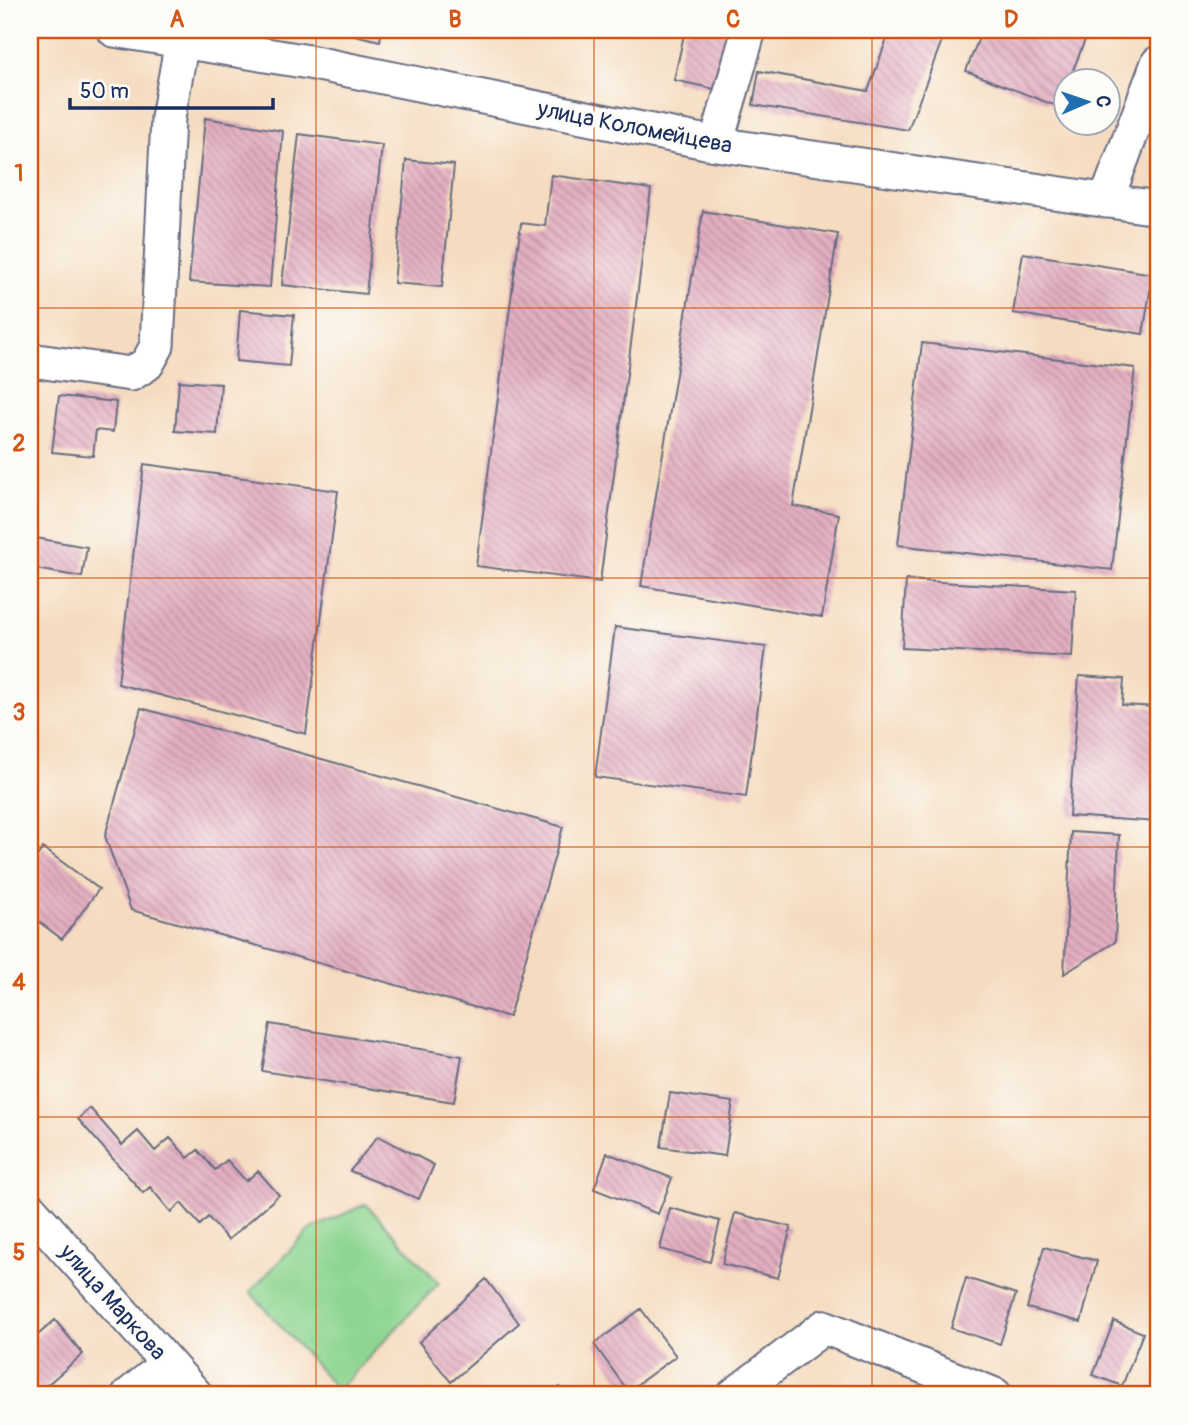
<svg xmlns="http://www.w3.org/2000/svg" width="1188" height="1425" font-family="Pangolin,sans-serif">
  <style>
    .green { fill: #8dd590; stroke: #548277; stroke-width: 2 }
    .building { fill: url(#building-back-hatch) }
    .lines { fill: none; stroke-linecap: round; stroke-linejoin: round }
    .minor-casing { stroke: #676c80; stroke-width: 37 }
    .minor { stroke: #fff; stroke-width: 33 }
    .grid { fill: none; stroke: #d45514; stroke-width: 2; stroke-opacity: 0.55 }
    .labels { text-anchor: middle; dominant-baseline: central; stroke-width: 7; stroke-linejoin: round; paint-order: stroke }
    .street-label { font-size: 23px; fill: #1b2f5e; stroke: #fdfcf7 }
    .neatline { fill: none; stroke: #d45514; stroke-width: 2.5 }
    .grid-label { font-size: 23px; text-anchor: middle; font-weight: bold; fill: #d45514 }
  </style>
  <defs>
    <pattern id="building-back-hatch" width="6" height="6" patternUnits="userSpaceOnUse" patternTransform="scale(1.75)"><rect width="6" height="6" fill="#e4aec1"/><path d="M-1 5l2 2M0 0l6 6M5-1l2 2" fill="none" stroke="#b88ea0"/></pattern>
  </defs>
  <rect width="100%" height="100%" fill="#fdfcf7"/>
  <filter id="ink" filterUnits="userSpaceOnUse"><feTurbulence type="fractalNoise" baseFrequency=".0143" numOctaves="2"/><feDisplacementMap in="SourceGraphic" scale="14" xChannelSelector="R" yChannelSelector="G"/><feConvolveMatrix kernelMatrix="1 2 1 2 8 2 1 2 1" color-interpolation-filters="sRGB"/></filter>
  <filter id="wash" filterUnits="userSpaceOnUse"><feTurbulence type="fractalNoise" baseFrequency=".00686" numOctaves="4" result="noise"/><feDisplacementMap in="SourceGraphic" scale="28" xChannelSelector="R" yChannelSelector="G"/><feGaussianBlur stdDeviation="1.57" result="paint"/><feColorMatrix in="noise" values="0 0 0 0 0 0 0 0 0 0 0 0 0 0 0 0 0 1.4 0 .05"/><feComposite in="paint" operator="in"/></filter>
  <g filter="url(#wash)">
    <rect width="100%" height="100%" fill="#f5dcc0"/>
    <path class="green" d="M366,1204L439,1283L338,1390L250,1292L309,1230Z"/>
    <g id="blocks">
      <path class="building" d="M333,30H382L380,41Z
        M685,30H733L719,90L674,80Z
        M890,30H946L908,130L753,105L759,71L868,91Z
        M982,30H1089L1069,80H1066L1059,107L966,71Z
        M205,118L283,131L270,287L189,282Z
        M299,134L382,145L366,294L282,285Z
        M406,160L454,165L442,287L394,283Z
        M551,175L651,189L600,582L476,566L521,223L545,226Z
        M703,211L838,234L793,506L839,514L822,617L641,586Z
        M1023,253L1153,274L1143,334L1013,313Z
        M240,310L294,315L289,366L236,361Z
        M922,343L1135,368L1112,570L898,545Z
        M179,381L221,384L217,434L175,431Z
        M59,396L116,402L113,432L96,430L93,456L52,452Z
        M144,464L338,491L306,734L118,684Z
        M30,537L87,547L82,577L30,568Z
        M906,580L1076,590L1072,657L902,648Z
        M615,627L766,647L746,797L595,777Z
        M1079,676L1124,679L1122,705L1158,707V822L1069,816Z
        M141,708L563,827L509,1017L131,910L105,836Z
        M1071,832L1119,835L1115,942L1064,974Z
        M43,848L99,889L62,939L30,915V866Z
        M270,1024L462,1056L454,1102L262,1071Z
        M670,1093L733,1102L725,1156L661,1147Z
        M90,1108L122,1145L138,1131L155,1151L170,1138L188,1158L198,1150L215,1170L227,1160L246,1181L258,1171L279,1195L228,1240L208,1217L200,1225L181,1203L171,1212L150,1187L143,1193L78,1119Z
        M378,1136L434,1165L419,1199L350,1171Z
        M607,1153L672,1178L658,1214L594,1189Z
        M670,1208L720,1221L710,1262L660,1249Z
        M735,1213L791,1227L778,1278L722,1264Z
        M1044,1247L1097,1261L1081,1322L1027,1308Z
        M966,1278L1016,1294L1000,1344L951,1328Z
        M486,1279L519,1323L451,1382L419,1342Z
        M641,1309L676,1356L628,1391L594,1344Z
        M55,1320L83,1354L40,1391L30,1379V1342Z
        M1114,1321L1143,1333L1122,1386L1093,1375Z
        M560,1387L568,1395H551Z"/>
    </g>
  </g>
  <g filter="url(#ink)">
    <use href="#blocks" fill-opacity="0" stroke="#676c80" stroke-width="2"/>
    <g class="lines">
      <g class="minor-casing">
        <path id="minor" d="M114,30L309,62L716,144L1158,208
          M716,144L749,30
          M1106,201L1158,63
          M30,360L131,374L147,364L157,346L168,118L182,41
          M30,1209L196,1395
          M129,1395L167,1364
          M734,1395L824,1327L995,1395"/>
      </g>
      <use href="#minor" class="minor"/>
    </g>
  </g>
  <path class="grid" d="M316,30V1395M594,30V1395M872,30V1395M30,308H1158M30,578H1158M30,847H1158M30,1117H1158"/>
  <g class="labels">
    <g class="street-label">
      <text transform="translate(635 127) rotate(11)">улица Коломейцева</text>
      <text transform="translate(113 1302) rotate(48)">улица Маркова</text>
    </g>
  </g>
  <rect width="1188" height="1425" fill="none" stroke="#fdfcf7" stroke-width="77"/>
  <g transform="translate(1087 102) rotate(88)"><circle r="33" fill="#fdfcf7" stroke="#a3aaba" stroke-width="2"/>
  <path d="M0-5L12 26L0 18L-12 26Z" fill="#1f6fb2"/>
  <text y="-10" font-size="19" font-weight="bold" text-anchor="middle" fill="#1b2f5e">С</text>
  </g>
  <path d="M70 98v10h203v-10" fill="none" stroke="#1b2f5e" stroke-width="3.5"/>
  <text x="80" y="98" font-size="21" fill="#1b2f5e" stroke="#fdfcf7" stroke-width="5" paint-order="stroke">50 m</text>
  <rect x="38" y="38" width="1112" height="1348" class="neatline"/>
  <g class="grid-label">
    <text x="177" y="27">A</text>
    <text x="455" y="27">B</text>
    <text x="733" y="27">C</text>
    <text x="1011" y="27">D</text>
    <text x="19" y="181">1</text>
    <text x="19" y="451">2</text>
    <text x="19" y="720">3</text>
    <text x="19" y="990">4</text>
    <text x="19" y="1260">5</text>
  </g>
</svg>
